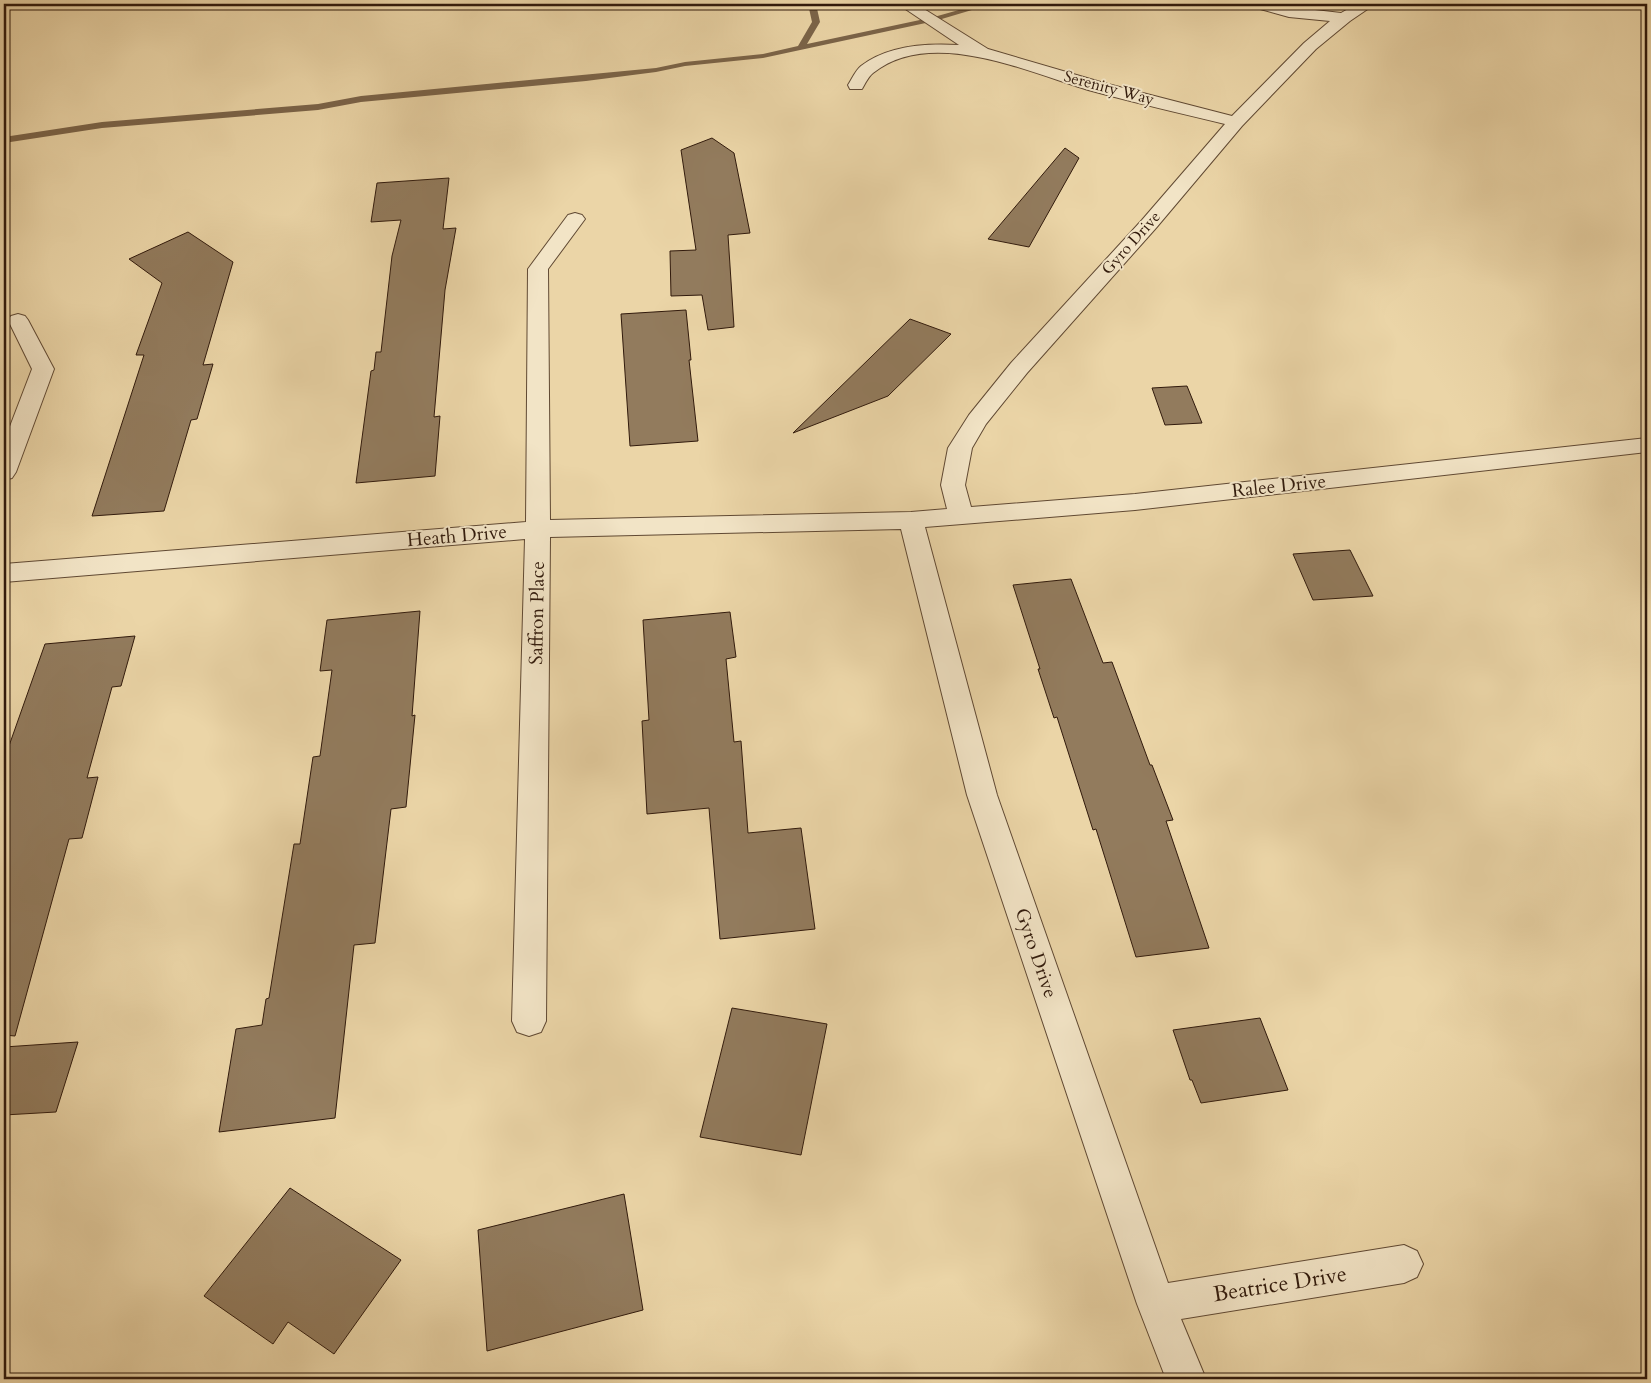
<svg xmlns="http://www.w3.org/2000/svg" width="1651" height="1383" font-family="Cardo,serif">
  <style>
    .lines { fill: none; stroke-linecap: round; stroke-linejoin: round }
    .stream { fill: #7b6449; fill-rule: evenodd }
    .building { fill: #927b5d; stroke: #311a0c }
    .minor-casing { stroke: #604933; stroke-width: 2 }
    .minor { fill: #f2e4c6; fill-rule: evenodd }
    .labels { text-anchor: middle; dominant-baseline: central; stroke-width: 4; stroke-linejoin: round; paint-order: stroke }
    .far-street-label { font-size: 16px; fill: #311a0c; stroke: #f2e4c6 }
    .street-label { font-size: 19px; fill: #311a0c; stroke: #f2e4c6 }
    .near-street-label { font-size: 22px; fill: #311a0c; stroke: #f2e4c6 }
  </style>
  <rect width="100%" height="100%" fill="#ebd5a7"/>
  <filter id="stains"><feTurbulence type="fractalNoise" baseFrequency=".004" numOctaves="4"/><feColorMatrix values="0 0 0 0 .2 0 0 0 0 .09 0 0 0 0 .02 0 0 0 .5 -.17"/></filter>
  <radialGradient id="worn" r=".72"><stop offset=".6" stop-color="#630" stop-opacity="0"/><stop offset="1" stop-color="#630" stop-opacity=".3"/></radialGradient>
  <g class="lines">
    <path class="stream" d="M808,4H816L820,22L807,44L934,17L980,4H992L935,21L763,58L685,66L656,72L586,81L361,102L318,110L102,128L4,143V137L102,122L318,104L361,96L656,68L685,62L763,54L798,46L812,22Z"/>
  </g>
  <path class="building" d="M712,138L734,153L750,233L728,235L734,327L708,330L702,295L671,296L670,251L696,250L681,150Z
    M1065,148L1079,158L1029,247L988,239Z
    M449,178L443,229L456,228L445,290L434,417L440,416L435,476L356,483L371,371L374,370L376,352H381L392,256L401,220L371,222L377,183Z
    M188,232L233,262L203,365L213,364L197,419L191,420L164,511L92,516L144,355H136L162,283L129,259Z
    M686,310L691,360H689L698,441L630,446L621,314Z
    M910,319L951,334L888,396L793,433Z
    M1187,386L1202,423L1165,425L1152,388Z
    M1350,550L1373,596L1313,600L1293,554Z
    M1071,579L1103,663L1112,662L1150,765H1152L1173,820L1166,821L1209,948L1136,957L1096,829L1093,830L1057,717L1054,718L1038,669H1040L1013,585Z
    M420,611L412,716L415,715L406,807L391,809L375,943L354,945L335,1118L219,1132L236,1029L262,1025L266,999L269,998L294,844H300L313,757L320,756L332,670L320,671L327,620Z
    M730,612L736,657L726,659L734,742L741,741L748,833L801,828L815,929L720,939L709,808L647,814L642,721L649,720L643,620Z
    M135,636L121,686L112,687L87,778L98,777L82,838L69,839L15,1036L4,1035V760L45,644Z
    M732,1008L827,1024L801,1155L700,1137Z
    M1260,1018L1288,1090L1201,1103L1192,1080H1190L1173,1030Z
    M78,1042L56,1112L4,1115V1047Z
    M290,1188L401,1260L334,1354L288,1322L273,1344L204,1296Z
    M624,1194L643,1310L487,1351L478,1230Z"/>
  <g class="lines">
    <g class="minor-casing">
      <path id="minor" d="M898,4H916L988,49L1104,83L1232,116L1304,43L1330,21L1289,17L1253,7L1250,4H1275L1289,7L1341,13L1357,4H1375L1350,21L1316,49L1242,126L1156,228L1027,373L986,424L972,448L965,485L971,507L1135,494L1647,438V452L1135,510L925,527L997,795L1168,1283L1404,1245L1417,1251L1423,1264L1417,1277L1404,1283L1181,1319L1206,1379H1166L1137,1304L967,795L901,529L550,537L546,1021L541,1032L529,1036L517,1032L512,1021L525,539L4,582V564L526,522L528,269L568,215L575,213L582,215L585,219L548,269L550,520L911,512L947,509L941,485L948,448L969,415L1011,363L1142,220L1225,124C1180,113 1136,103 1092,91C1030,73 932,26 873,73C868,77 865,84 862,89H850L848,85C852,79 855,71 861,66C888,45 927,43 959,45Z
        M18,314L25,316L28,320L54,369L16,472L12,478L4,480V442L32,369L8,320L11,316Z"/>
    </g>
    <use href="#minor" class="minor"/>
  </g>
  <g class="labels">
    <g class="far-street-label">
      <text transform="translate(1109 88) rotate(15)">Serenity Way</text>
      <text transform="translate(1131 243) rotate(-48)">Gyro Drive</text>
    </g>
    <g class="street-label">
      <text transform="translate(1279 486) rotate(-6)">Ralee Drive</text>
      <text transform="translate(457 536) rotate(-5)">Heath Drive</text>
      <text transform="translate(537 613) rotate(-89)">Saffron Place</text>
      <text transform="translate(1036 953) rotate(71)">Gyro Drive</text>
    </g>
    <g class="near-street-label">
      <text transform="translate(1280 1284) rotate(-9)">Beatrice Drive</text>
    </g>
  </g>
  <rect width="1651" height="1383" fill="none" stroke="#ebd5a7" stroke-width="20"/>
  <rect x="5" y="5" width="1641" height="1373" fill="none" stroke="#311a0c" stroke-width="2.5"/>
  <rect x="10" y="10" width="1631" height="1363" fill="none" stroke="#311a0c"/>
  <rect width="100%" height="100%" filter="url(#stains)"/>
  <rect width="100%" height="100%" fill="url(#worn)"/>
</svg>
